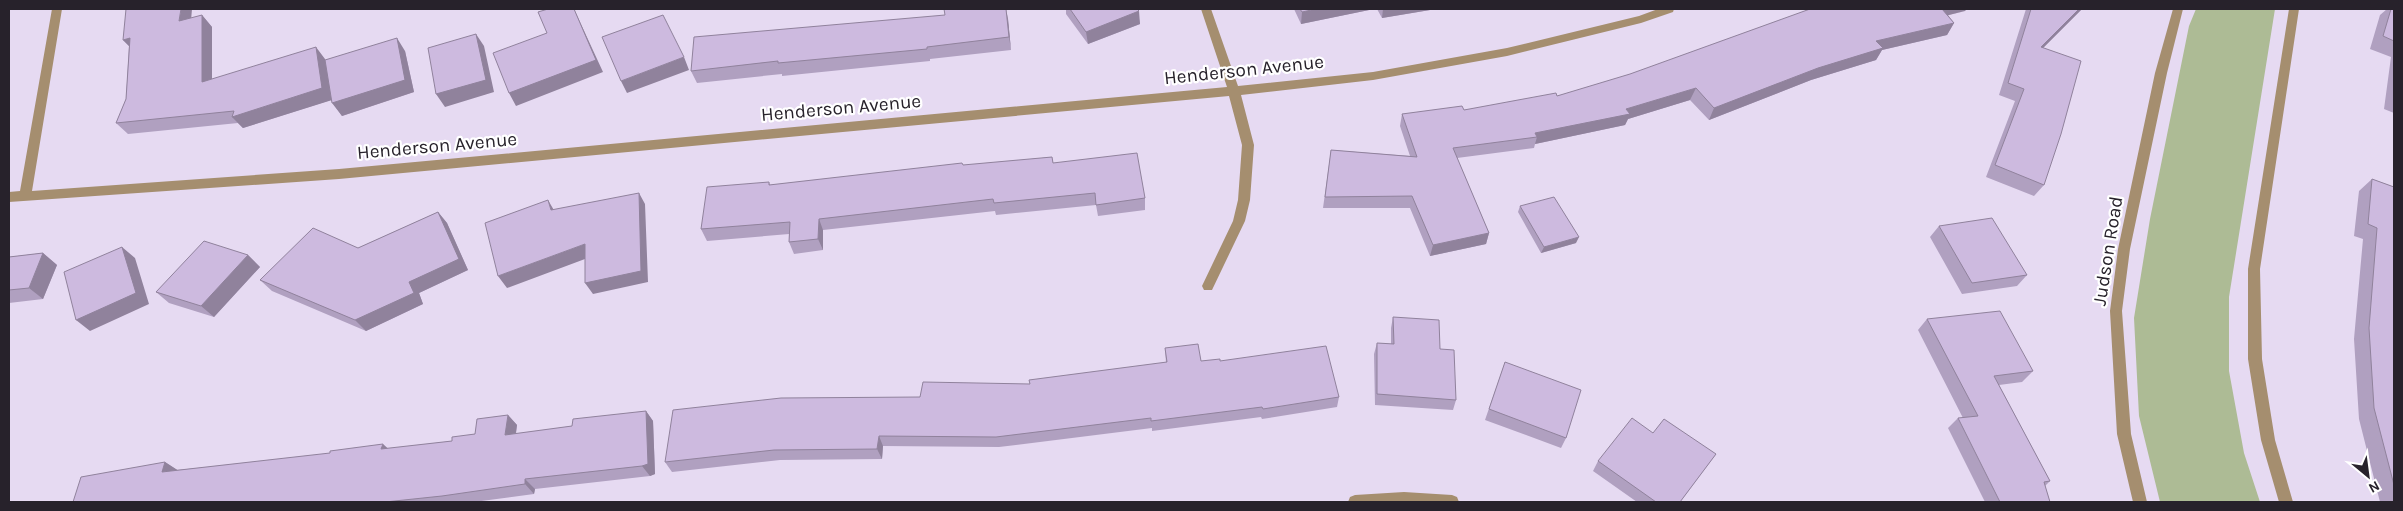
<svg xmlns="http://www.w3.org/2000/svg" width="2403" height="511" font-family="Karla,sans-serif">
  <style>
    .green { fill: #adbb95 }
    .lines { fill: none; stroke-linecap: round; stroke-linejoin: round }
    .minor { fill: #a58e6f; fill-rule: evenodd }
    .wall { fill: #b0a0c0 }
    .shaded-wall { fill: #90829c }
    .building { fill: #cdbadf; stroke: #90829c }
    .labels { text-anchor: middle; dominant-baseline: central; stroke-width: 4.5; stroke-linejoin: round; paint-order: stroke }
    .street-label { font-size: 19px; fill: #27222b; stroke: #fff }
  </style>
  <rect width="100%" height="100%" fill="#e6daf2"/>
  <path class="green" d="M2196,9H2275L2229,297V371L2244,453L2260,502H2160L2139,416L2134,318L2150,219L2189,26Z"/>
  <g class="lines">
    <path class="minor" d="M52,9H62L32,191L339,169L1227,87L1201,9H1211L1238,86L1373,72L1507,48L1639,16L1658,9H1674L1673,12L1641,23L1507,56L1373,80L1241,95L1254,145L1250,200L1245,221L1212,290H1204L1202,286L1233,221L1238,200L1242,145L1229,96L339,179L9,202V192L20,191Z
      M2173,9H2183L2167,73L2130,249L2122,311L2131,434L2147,502H2133L2117,434L2110,311L2118,249L2155,73Z
      M2289,9H2299L2260,269L2262,359L2275,440L2293,502H2279L2261,440L2248,359V269Z
      M1404,492L1452,495L1457,497L1459,502H1348L1350,497L1355,495Z"/>
  </g>
  <path class="wall" d="M1066,9H1137L1140,24L1088,44L1066,14Z
    M1294,9H1374L1301,24Z
    M1377,9H1436L1382,18Z
    M2026,9H2082L2043,48L2044,185L2034,196L1986,177L2015,101L1999,95Z
    M2387,9H2394V113L2384,109L2391,57L2370,49L2380,15Z
    M1965,11L1948,15L1954,23L1947,35L1882,50L1876,60L1811,80L1709,120L1690,100L1628,119L1625,125L1535,144L1534,148L1457,158L1489,233L1486,244L1430,256L1410,208H1323L1331,150L1410,156L1400,126L1402,114L1464,110L1557,96Z
    M202,15L212,27V79L325,59V60L405,51L414,92L342,116L331,100L243,128L238,123L128,134L116,123L126,99L129,46L123,40Z
    M1008,19L1011,50L930,59V61L782,76V74L697,83L691,71Z
    M1052,157L1053,163L1145,198V210L1098,216L1096,205L996,215L995,211L823,230V250L794,254L789,242V234L707,241L701,229L769,182L770,185Z
    M2372,179L2394,187V502H2380L2359,419L2354,339L2363,239L2354,236L2359,191Z
    M1520,206L1576,243L1541,253L1518,212Z
    M438,212L447,223L468,270L419,293L423,304L366,331L272,291L260,280L358,248Z
    M1939,226L2027,275L2017,286L1962,294L1930,237Z
    M43,253L57,265L43,299L9,303V257Z
    M248,255L260,267L214,317L169,303L156,292Z
    M1393,317L1440,349L1456,400L1453,410L1375,405L1374,354L1377,343L1391,344V328Z
    M1927,319L2033,371L2022,382L1999,385L2050,481L2045,486L2050,502H1985L1948,428L1958,418H1963L1918,330Z
    M1165,348L1201,361H1220L1339,397L1337,407L1262,419L1261,417L1152,431V428L999,447L883,446L882,459L780,460L672,472L665,462L920,397L1030,384L1166,363Z
    M1505,362L1566,438L1561,448L1485,420Z
    M646,411L653,421L655,474L650,476L535,489L534,494L474,502H73L165,462L177,470L388,449L452,441L475,434L508,415L517,425L516,434L572,426Z
    M1716,454L1680,502H1637L1593,471L1598,461Z"/>
  <path class="shaded-wall" d="M181,9H192L190,32L179,21Z
    M574,9L603,72L516,106L509,93Z
    M1006,9L1008,19L1011,50L1009,37Z
    M1316,9H1374L1301,24L1302,12Z
    M1383,9H1436L1382,18Z
    M1939,9H1967L1965,11L1933,19Z
    M2079,9H2082L2032,59L2041,47Z
    M1139,11L1140,24L1088,44L1086,32Z
    M202,15L212,27V93L202,82Z
    M1954,23L1947,35L1882,50L1876,60L1811,80L1709,120L1714,108L1876,41Z
    M476,34L484,46L494,92L445,107L436,94Z
    M130,38L134,51L123,40Z
    M397,38L405,51L414,92L342,116L332,103Z
    M316,47L325,59L332,100L243,128L232,117Z
    M684,57L689,70L627,93L621,81Z
    M1696,88L1690,100L1628,119L1625,125L1535,144L1537,137L1535,133L1626,109Z
    M639,193L645,204L648,282L593,294L585,283Z
    M548,200L555,212L551,210Z
    M438,212L447,223L468,270L419,293L423,304L366,331L355,320Z
    M819,219L823,230V250L818,239Z
    M1489,233L1486,244L1430,256L1433,245Z
    M1579,237L1576,243L1541,253L1544,247Z
    M585,244L593,256L507,288L498,276Z
    M122,247L135,258L149,304L90,331L76,320Z
    M43,253L57,265L43,299L29,288Z
    M248,255L260,267L214,317L201,306Z
    M646,411L653,421L655,474L650,476L642,466Z
    M508,415L517,425L514,445L505,435Z
    M879,436L883,446L882,459L877,449Z
    M383,444L394,454L381,449Z
    M165,462L179,471L162,472Z
    M525,479L535,489L534,494L525,484Z"/>
  <path class="building" d="M126,9H181L179,21L202,15V82L316,47L322,88L232,117L234,111L116,123L126,99L130,38L123,40Z
    M548,9H574L596,60L509,93L493,53L547,33L538,12Z
    M944,9H1006L1009,37L927,47V49L778,63V61L691,71L694,37L945,15Z
    M1070,9H1137L1139,11L1086,32Z
    M1300,9H1316L1302,12Z
    M1810,9H1942L1954,23L1876,41L1883,48L1818,68L1714,108L1696,88L1626,109L1630,114L1535,133L1537,137L1453,148L1489,233L1433,245L1412,196L1325,197L1331,150L1417,157L1402,114L1462,106L1464,110L1556,93L1557,96L1630,74Z
    M2031,9H2079L2041,47L2081,61L2061,134L2044,185L1995,165L2024,89L2008,83Z
    M2391,9H2394V41L2383,36Z
    M663,15L684,57L621,81L602,37Z
    M476,34L486,80L436,94L428,48Z
    M397,38L405,80L332,103L325,60Z
    M1137,153L1145,198L1096,205L1095,193L994,203L993,199L819,219L818,239L789,242L790,222L701,229L707,187L769,182V185L962,163L963,165L1052,157L1053,163Z
    M2372,179L2394,187V485L2374,408L2369,328L2377,228L2368,224Z
    M639,193L641,271L585,283V244L498,276L485,223L548,200L551,210Z
    M1554,197L1579,237L1544,247L1520,206Z
    M438,212L459,259L409,282L414,293L355,320L260,280L313,228L358,248Z
    M1992,218L2027,275L1972,283L1939,226Z
    M204,241L248,255L201,306L156,292Z
    M122,247L136,293L76,320L64,272Z
    M43,253L29,288L9,290V257Z
    M2000,311L2033,371L1994,376L2050,481L2044,482L2050,502H2000L1958,418L1978,416L1927,319Z
    M1393,317L1439,320L1440,349L1454,350L1456,400L1377,394V343L1394,344Z
    M1198,344L1201,361L1220,359V361L1326,346L1339,397L1263,409L1262,407L1151,421V418L996,437L879,436L877,449L774,450L665,462L673,410L781,398L920,397L923,382L1030,384L1029,380L1167,362L1165,348Z
    M1505,362L1581,390L1566,438L1489,409Z
    M646,411L648,464L642,466L525,479V484L442,496L385,502H73L81,477L165,462L162,472L330,453V451L383,444L381,449L452,441V437L475,434L477,419L508,415L505,435L572,426L573,419Z
    M1632,418L1653,433L1664,419L1716,454L1680,502H1656L1598,461Z"/>
  <g class="labels">
    <g class="street-label">
      <text transform="translate(1244 70) rotate(-6)">Henderson Avenue</text>
      <text transform="translate(841 108) rotate(-5)">Henderson Avenue</text>
      <text transform="translate(437 146) rotate(-5)">Henderson Avenue</text>
      <text transform="translate(2108 251) rotate(-81)">Judson Road</text>
    </g>
  </g>
  <rect width="2403" height="511" fill="none" stroke="#27222b" stroke-width="20"/>
  <g transform="translate(2368 476) rotate(151)" stroke="#ffffff" stroke-width="4" paint-order="stroke">
  <path d="M0-4L9 19L0 12L-9 19Z" fill="#27222b"/>
  <text y="-8" font-size="14" font-weight="bold" text-anchor="middle" fill="#27222b">N</text>
  </g>
</svg>
